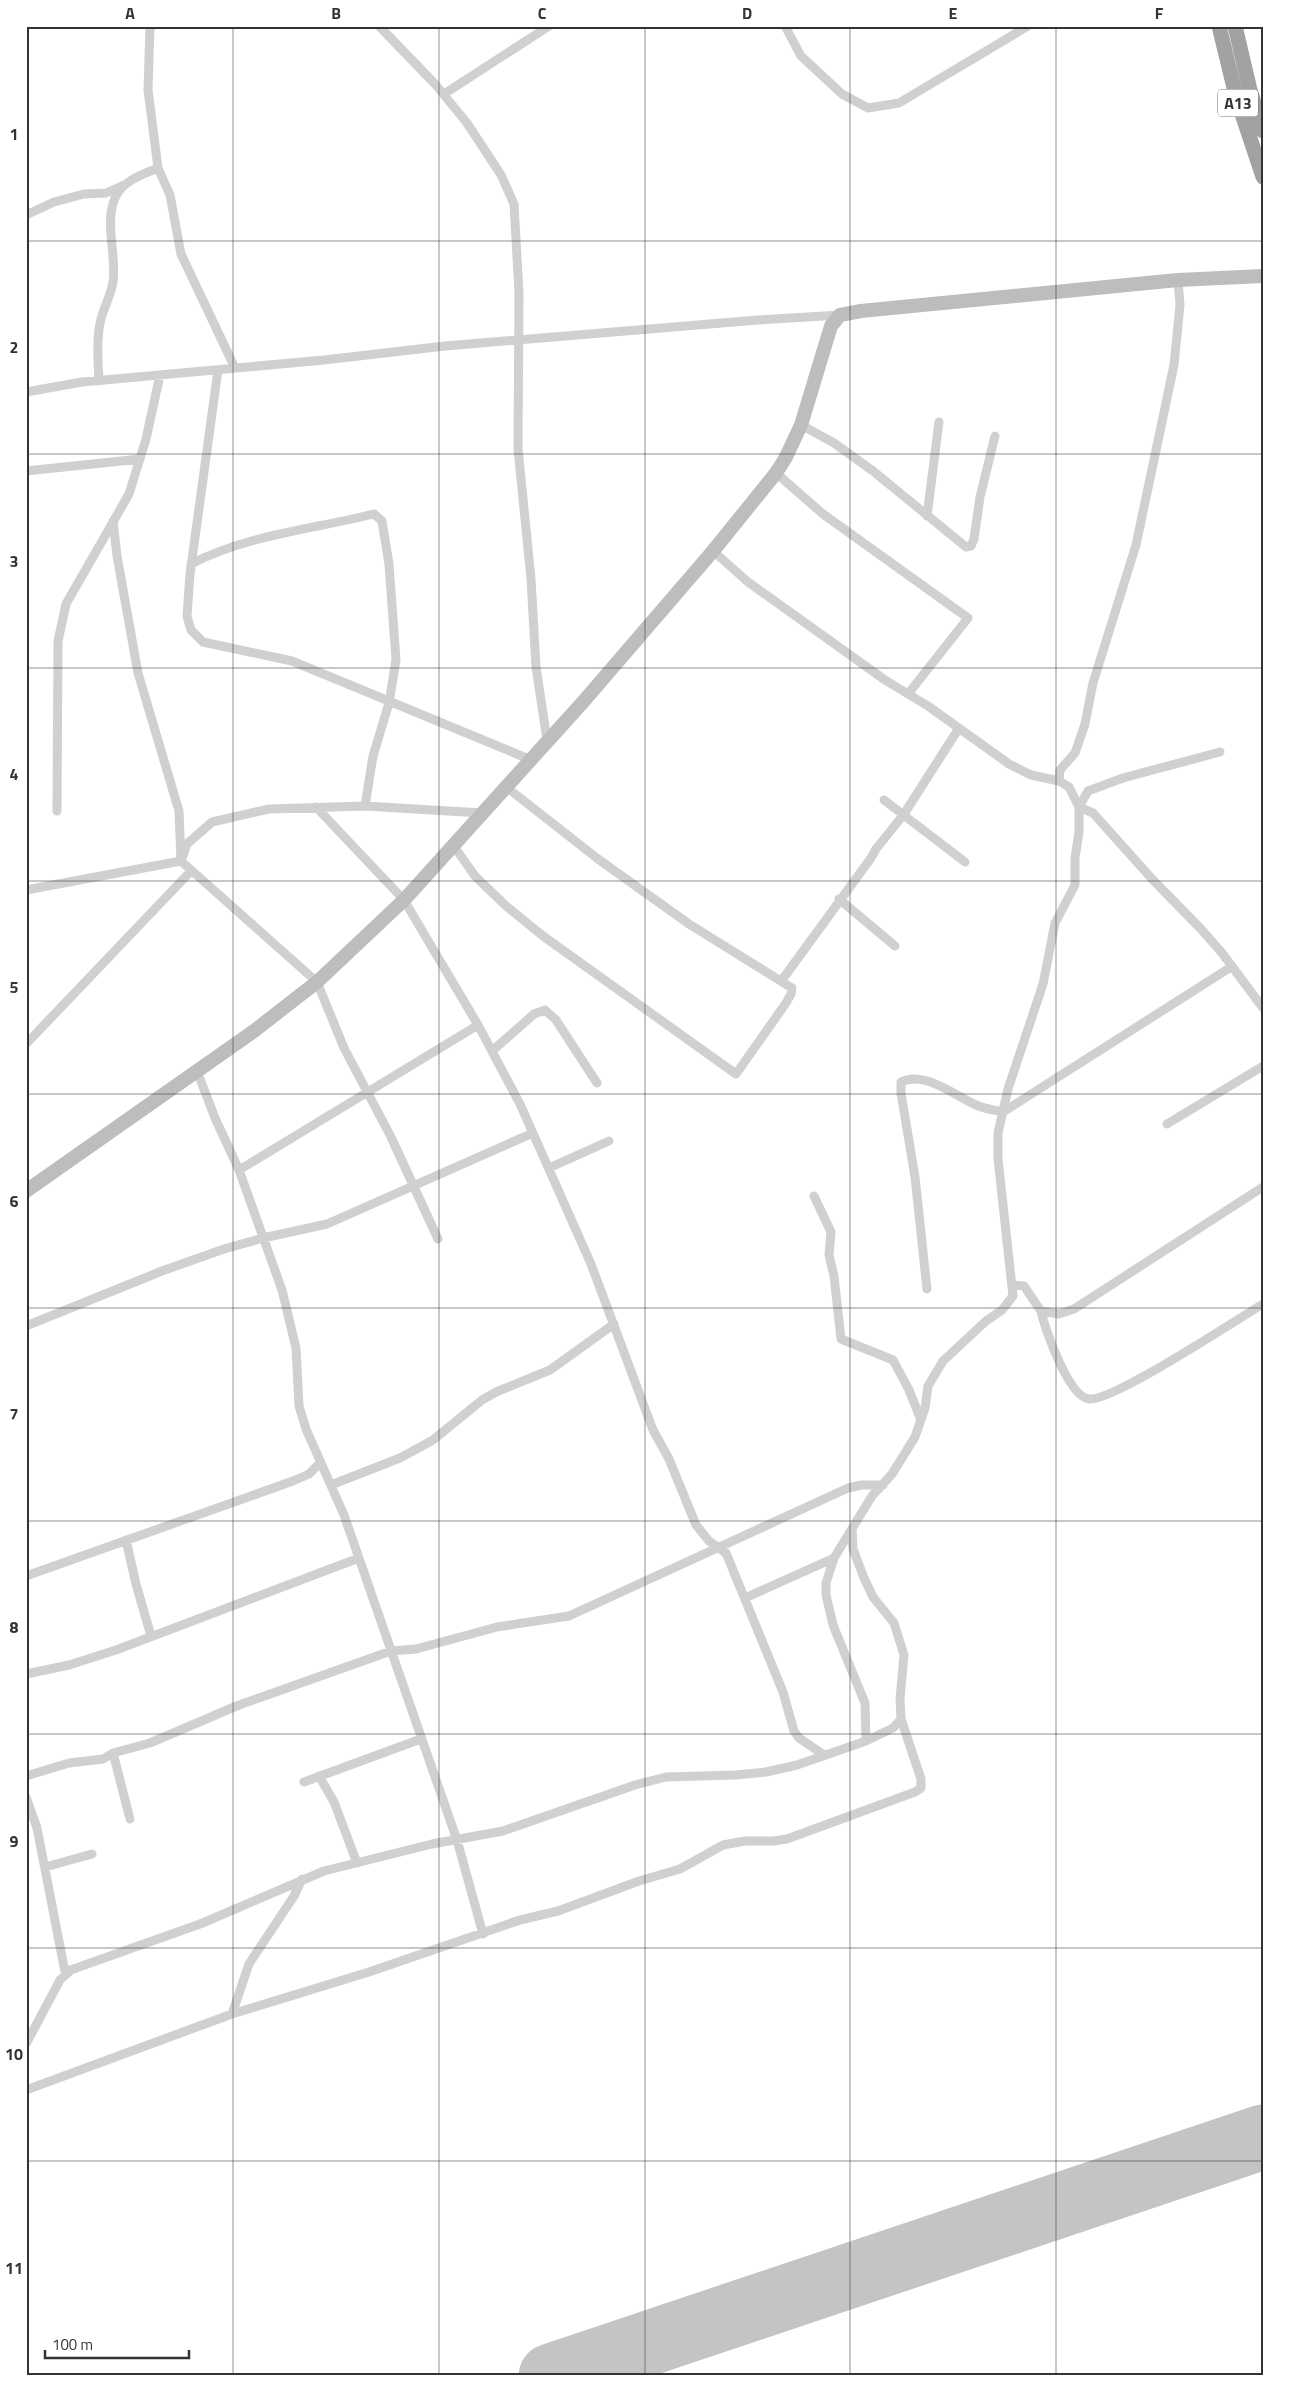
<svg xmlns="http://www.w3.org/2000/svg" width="1289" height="2402" font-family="'Titillium Web',sans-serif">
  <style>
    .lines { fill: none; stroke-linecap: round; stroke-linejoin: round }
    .runway { stroke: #c4c4c4; stroke-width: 65 }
    .minor { stroke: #d0d0d0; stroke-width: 9 }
    .secondary { stroke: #bdbdbd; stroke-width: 14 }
    .trunk { stroke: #a2a2a2; stroke-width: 15 }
    .grid { fill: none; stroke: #333; stroke-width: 1; stroke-opacity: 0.55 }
    .labels { text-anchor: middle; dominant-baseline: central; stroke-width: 5; stroke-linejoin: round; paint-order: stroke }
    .shield { fill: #fff; stroke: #707070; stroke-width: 1 }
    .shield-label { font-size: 16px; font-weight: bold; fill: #333 }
    .neatline { fill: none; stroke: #333; stroke-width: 2 }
    .grid-label { font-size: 16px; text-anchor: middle; font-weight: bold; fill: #333 }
  </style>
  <rect width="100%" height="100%" fill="#fff"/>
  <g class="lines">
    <path class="runway" d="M551,2376L1263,2137"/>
    <path class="minor" d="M150,26L148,90L158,168L170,195L181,254L235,368
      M379,26L435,84L467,123L501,175L514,204L519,293L518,449L531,579L536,667L547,740
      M785,26L801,56L842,94L868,108L899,103L1028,26
      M444,94L549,26
      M26,215L54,202L84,194L106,193L124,185
      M218,370L190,574L187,616L191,630L203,642L292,661L529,759
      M99,381C98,360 96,339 101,319C104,307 111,295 113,282C117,255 104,224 115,198C122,181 143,174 158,168
      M26,392L82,382L324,360L445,346L758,320L840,315
      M801,425L834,443L873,471L966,547L971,546L974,539L980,497L995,436
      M26,471L140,459
      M776,473L823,514L968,618L908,694
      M927,516L939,422
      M113,521L117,556L138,673L179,811L181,861L187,844L212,822L269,809L365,806L482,813
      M713,551L748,582L885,680L928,706L1009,764L1031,775L1059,781L1069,787L1079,807L1093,813L1153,880L1201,929L1222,953L1263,1008
      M191,564C247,535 313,529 374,514L382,521L389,564L396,660L389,703L373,756L365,806
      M1059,781L1060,770L1075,753L1085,724L1093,683L1136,545L1174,365L1180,305L1178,280
      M884,800L965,862
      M316,807L404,900L478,1025L520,1104L591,1264L653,1430L669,1459L696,1525L709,1541L726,1553L783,1692L794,1731L799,1738L824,1755
      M57,811L58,641L66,604L129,494L146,439L160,375
      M453,845L475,876L505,905L543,936L736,1074L786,1003L791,994L792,988L689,924L598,859L505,786
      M26,890L181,861L317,982L344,1048L391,1137L438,1239
      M839,899L895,946
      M782,980L871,858L876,849L904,814L959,728
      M26,1044L191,871
      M492,1051L534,1014L545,1010L556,1020L597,1083
      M197,1071L215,1118L239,1170L282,1290L296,1348L299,1406L306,1429L344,1515L457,1840L483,1934
      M1167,1124L1263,1066
      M549,1168L609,1141
      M239,1170L478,1025
      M814,1196L831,1232L829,1255L834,1276L841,1339L893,1360L909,1390L921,1420
      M1013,1285L1024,1286L1041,1311L1059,1314L1074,1309L1263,1187
      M927,1289L915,1177L901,1093V1082C924,1070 955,1096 976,1105C985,1109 994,1110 1003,1112L1231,967
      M1041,1311C1045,1330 1069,1397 1089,1399C1112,1402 1236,1320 1263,1304
      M26,1326L162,1271L224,1249L263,1238L327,1224L533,1133
      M331,1485L400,1458L433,1440L482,1400L496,1392L550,1370L614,1324
      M126,1540L136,1584L151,1636
      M26,1576L293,1481L309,1474L321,1462
      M745,1598L834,1558
      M26,1674L69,1665L116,1650L359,1558
      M866,1741L865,1703L833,1625L826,1595V1583L834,1558L872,1496L892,1474L915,1437L925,1408L928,1386L943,1361L986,1321L1002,1310L1013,1296L998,1159V1133L1008,1089L1043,984L1055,923L1075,885V858L1079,832V807L1088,791L1123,778L1220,752
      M113,1753L130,1819
      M26,1776L69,1763L103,1759L113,1753L150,1743L239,1705L391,1651L416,1649L497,1627L569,1616L848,1488L862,1485H883
      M319,1776L334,1802L357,1863
      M304,1782L421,1739
      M26,1797L37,1828L65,1972L200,1924L324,1871L432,1844L503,1831L635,1785L666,1777L736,1775L766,1772L797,1765L866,1741L893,1728L901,1719
      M45,1867L92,1854
      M232,2014L249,1964L294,1896L302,1879
      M26,2044L60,1980L70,1971
      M26,2090L232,2014L369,1972L520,1920L558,1911L639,1881L680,1869L723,1845L745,1841H773L787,1839L915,1792L921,1788V1779L901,1719L900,1699L904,1655L894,1623L873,1597L864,1578L853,1549L852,1529"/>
    <path class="secondary" d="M26,1191L254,1031L317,982L404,900L583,702L713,551L776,473L786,457L801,425L831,326L840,315L861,311L1178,280L1263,276"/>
    <path class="trunk" d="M1219,26L1236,96L1263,177
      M1235,26L1250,90L1263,131"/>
  </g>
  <path class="grid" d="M233,26V2376M439,26V2376M645,26V2376M850,26V2376M1056,26V2376M26,241H1263M26,454H1263M26,668H1263M26,881H1263M26,1094H1263M26,1308H1263M26,1521H1263M26,1734H1263M26,1948H1263M26,2161H1263"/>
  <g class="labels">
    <rect class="shield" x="1218" y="89.5" width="40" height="27" rx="4"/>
    <g class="shield-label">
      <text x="1238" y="103">A13</text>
    </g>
  </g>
  <rect width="1289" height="2402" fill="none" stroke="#ffffff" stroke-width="55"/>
  <path d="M45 2350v8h144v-8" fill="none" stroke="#333333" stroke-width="2.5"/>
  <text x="52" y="2350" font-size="15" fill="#333333" stroke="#ffffff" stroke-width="4" paint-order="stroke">100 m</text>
  <rect x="28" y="28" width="1234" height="2346" class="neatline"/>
  <g class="grid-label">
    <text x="130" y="19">A</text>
    <text x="336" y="19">B</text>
    <text x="542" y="19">C</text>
    <text x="747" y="19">D</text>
    <text x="953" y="19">E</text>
    <text x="1159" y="19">F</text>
    <text x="14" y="140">1</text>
    <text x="14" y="353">2</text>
    <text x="14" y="567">3</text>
    <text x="14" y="780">4</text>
    <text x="14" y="993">5</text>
    <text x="14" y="1207">6</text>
    <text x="14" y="1420">7</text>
    <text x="14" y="1633">8</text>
    <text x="14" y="1847">9</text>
    <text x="14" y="2060">10</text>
    <text x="14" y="2274">11</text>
  </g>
</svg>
